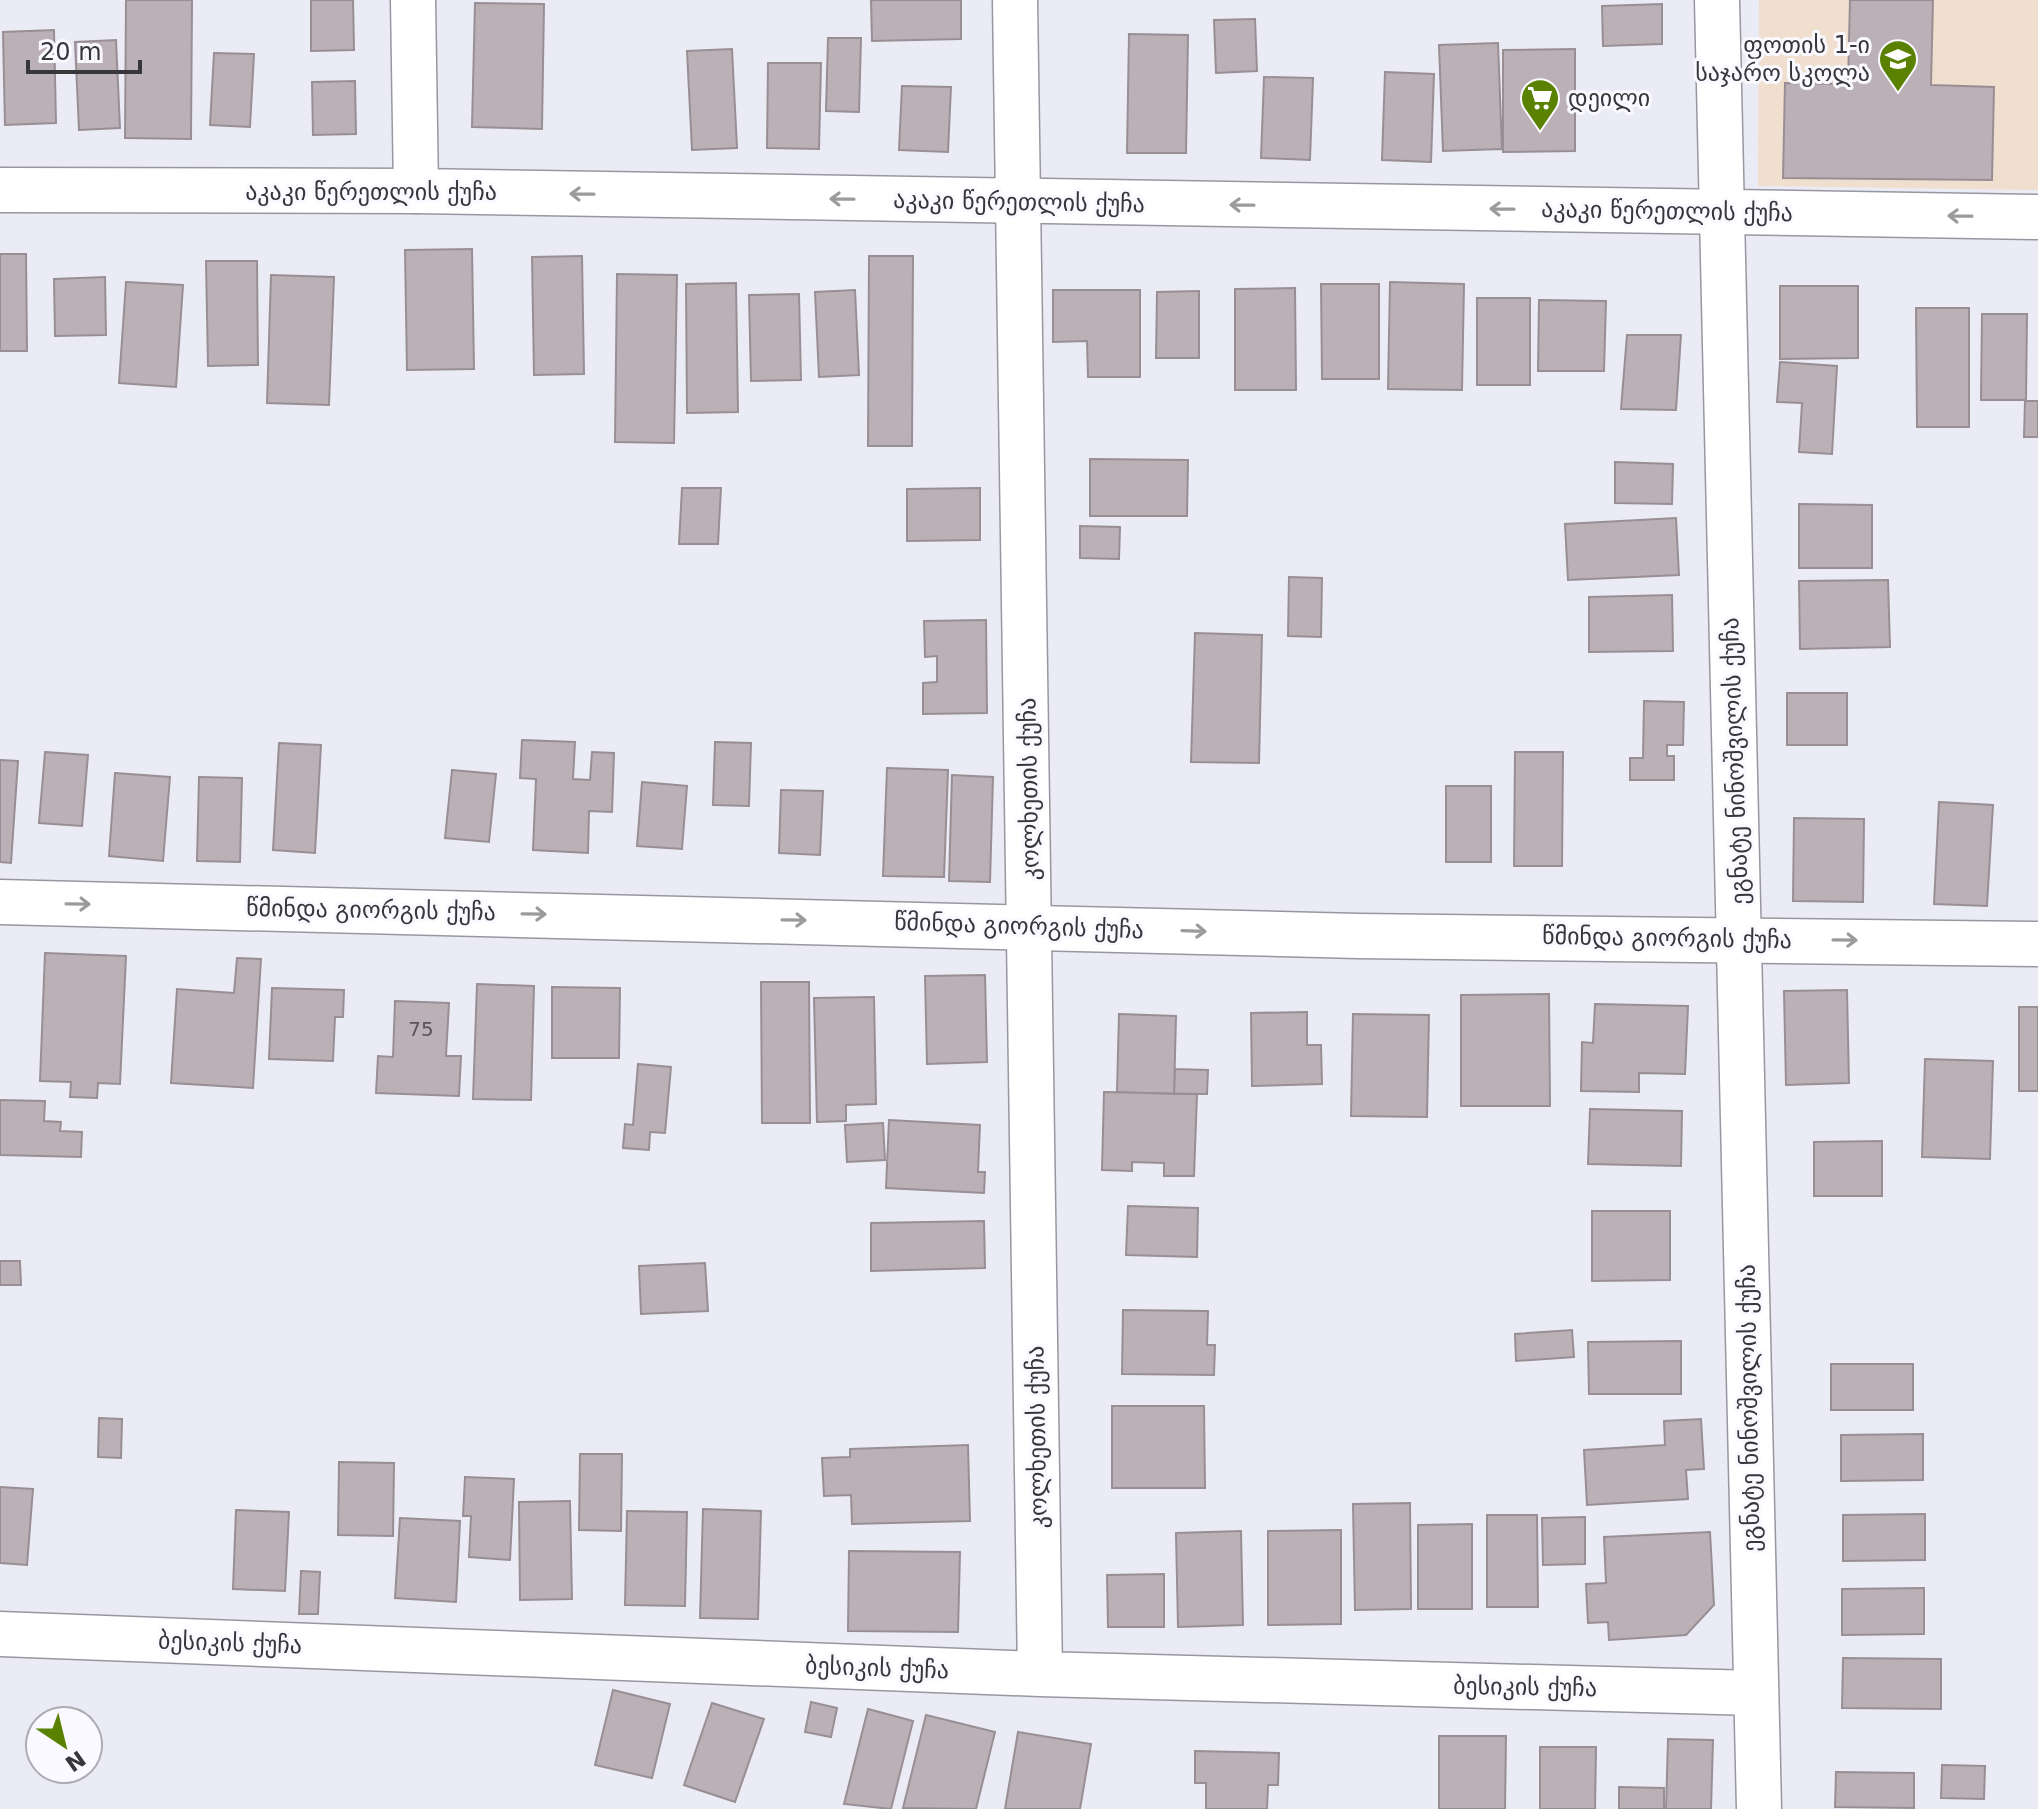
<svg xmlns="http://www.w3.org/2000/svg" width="2038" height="1809" font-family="'DejaVu Sans','Noto Sans Georgian',sans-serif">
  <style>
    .education { fill: #f0dfce }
    .building { fill: #bbb0b6; stroke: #988e94; stroke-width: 2 }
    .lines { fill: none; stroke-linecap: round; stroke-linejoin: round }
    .minor-casing { stroke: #9897a1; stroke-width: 47 }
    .tertiary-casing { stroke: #9897a1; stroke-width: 47 }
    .secondary-casing { stroke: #9897a1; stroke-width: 47 }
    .minor { stroke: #fff; stroke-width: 44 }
    .tertiary { stroke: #fff; stroke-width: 44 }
    .secondary { stroke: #fff; stroke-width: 44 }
    .oneway { stroke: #9b9b9d }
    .labels { text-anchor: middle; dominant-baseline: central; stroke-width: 6; stroke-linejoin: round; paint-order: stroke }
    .number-label { font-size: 20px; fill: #58555a }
    .poi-label { font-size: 24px; fill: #37373b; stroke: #f9f9ff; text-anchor: end }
    .street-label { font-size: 24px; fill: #37373b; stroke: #f9f9ff }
  </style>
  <rect width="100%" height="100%" fill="#ebebf6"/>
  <path class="education" d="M1759,0H2038V190L1758,186Z"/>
  <path class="building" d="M126,0H192L191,139L125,138Z
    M311,0H353L354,50L311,51Z
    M871,0H961V39L872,41Z
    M1850,0H1933L1931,85L1994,87L1992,180L1783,178L1785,83L1848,84Z
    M475,3L544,4L542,129L472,127Z
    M1662,4V44L1603,46L1602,6Z
    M1255,19L1257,71L1216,73L1214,20Z
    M54,30L56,123L5,125L3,32Z
    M1129,34L1188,35L1186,153H1127Z
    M828,38H861L859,112L826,111Z
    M116,40L120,128L79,130L75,42Z
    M1498,43L1502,149L1443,151L1439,45Z
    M732,49L737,148L692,150L687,51Z
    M1575,49V151L1503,152V50Z
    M214,53L254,54L250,127L210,125Z
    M768,63H821L819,149L767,148Z
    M1385,72L1434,74L1431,162L1382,160Z
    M1264,77L1313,78L1310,160L1261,158Z
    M355,81L356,134L313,135L312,82Z
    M902,86L951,87L948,152L899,150Z
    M472,249L474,369L407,370L405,250Z
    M0,254H26L27,351H0Z
    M582,256L584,374L534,375L532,257Z
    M869,256H913L912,446H868Z
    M206,261H257L258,365L208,366Z
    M617,274L677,275L674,443L615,442Z
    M271,275L334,277L329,405L267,403Z
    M105,277L106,335L55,336L54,279Z
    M126,282L183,285L176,387L119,383Z
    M1390,282L1464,284L1462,390L1388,389Z
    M736,283L738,412L687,413L686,284Z
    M1321,284H1379V379H1322Z
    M1780,286H1858V358L1780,359Z
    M1295,288L1296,390H1235V289Z
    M855,290L859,375L819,377L815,292Z
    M1053,290H1140V377H1088L1087,341L1053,342Z
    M1199,291V358H1156L1157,292Z
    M799,294L801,380L751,381L749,295Z
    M1477,298H1530V385H1477Z
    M1539,300L1606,301L1604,371H1538Z
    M1916,308H1969V427H1917Z
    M1982,314H2027L2026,400H1981Z
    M1627,335H1681L1676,410L1621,409Z
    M1780,362L1837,366L1832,454L1799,452L1802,403L1777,402Z
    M2025,401H2038V437H2024Z
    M1090,459L1188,460L1187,516H1090Z
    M1615,462L1673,464L1672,504L1615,503Z
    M682,488H721L718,544H679Z
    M980,488V540L907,541V489Z
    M1799,504L1872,505V568H1799Z
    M1676,518L1679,575L1568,580L1565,524Z
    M1080,526L1120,527L1119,559L1080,558Z
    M1289,577L1322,578L1321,637L1288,636Z
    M1888,580L1890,647L1800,649L1799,581Z
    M1672,595L1673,651L1589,652V597Z
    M986,620L987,713L923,714V683L937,682V656L925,657L924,621Z
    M1195,633L1262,635L1259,763L1191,762Z
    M1787,693H1847V745H1787Z
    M1644,701L1684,702L1683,745H1667V756H1674V780H1630V758H1643Z
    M522,740L575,742L573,779L590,780L592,752L614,753L612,812L589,811L588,853L533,850L536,779L520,778Z
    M715,742L751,743L749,806L713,805Z
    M279,743L321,745L315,853L273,850Z
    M45,752L88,755L82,826L39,823Z
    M1515,752H1563L1562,866H1514Z
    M0,760L18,761L11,863L0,862Z
    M887,768L948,770L944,877L883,876Z
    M452,770L496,774L489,842L445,838Z
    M115,773L170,777L163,861L109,856Z
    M952,775L993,777L990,882L949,881Z
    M199,777L242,778L240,862L197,861Z
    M642,782L687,786L682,849L637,846Z
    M1446,786H1491V862H1446Z
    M781,790L823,791L820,855L779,853Z
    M1939,802L1993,805L1987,906L1934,904Z
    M1794,818L1864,819L1863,902L1793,901Z
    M45,953L126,956L120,1084L98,1083L97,1098L70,1097L71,1082L40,1081Z
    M237,958L261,959L253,1088L171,1083L177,989L234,993Z
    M985,975L987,1062L927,1064L925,976Z
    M761,982H809L810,1123H762Z
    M477,984L534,986L531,1100L473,1099Z
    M552,987L620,988L619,1058H552Z
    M272,988L344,990L343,1017H335L333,1061L269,1059Z
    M1847,990L1849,1083L1786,1085L1784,991Z
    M1549,994L1550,1106H1461V995Z
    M874,997L876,1104L846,1105V1121L817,1122L814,998Z
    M395,1001L449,1003L446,1056H461L459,1096L376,1093L378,1056L393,1057Z
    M1595,1004L1688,1006L1685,1074L1639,1073V1092L1581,1091L1582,1042L1593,1043Z
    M2019,1007H2038V1091H2019Z
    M1307,1012V1045H1321L1322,1084L1252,1086L1251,1013Z
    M1119,1014L1176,1016L1174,1094L1117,1092Z
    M1353,1014L1429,1015L1427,1117L1351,1116Z
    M1925,1059L1993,1061L1990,1159L1922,1157Z
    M638,1064L671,1067L665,1133L650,1132L649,1150L623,1148L625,1124L633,1125Z
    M1175,1069L1208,1070L1207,1094H1174Z
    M1104,1092L1197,1094L1194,1176H1164V1163L1132,1162V1171L1102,1170Z
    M0,1100L45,1101L44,1121L61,1122L60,1131L82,1132L81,1157L0,1155Z
    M1590,1109L1682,1111L1681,1166L1588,1164Z
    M889,1120L980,1125L978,1172H985L984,1193L886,1188Z
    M883,1123L885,1160L847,1162L845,1125Z
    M1882,1141V1196H1814V1142Z
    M1128,1206L1198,1208L1197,1257L1126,1255Z
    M1592,1211H1670V1280L1592,1281Z
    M984,1221L985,1268L871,1271V1223Z
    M0,1261H20L21,1285H0Z
    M705,1263L708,1311L641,1314L639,1266Z
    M1123,1310L1208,1311L1207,1345H1215L1214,1375L1122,1374Z
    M1572,1330L1574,1357L1516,1361L1515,1334Z
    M1681,1341V1394H1589L1588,1342Z
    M1831,1364H1913V1410H1831Z
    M1112,1406H1204L1205,1488H1112Z
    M99,1418L122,1419L121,1458L98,1457Z
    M1701,1419L1704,1469L1686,1470L1688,1499L1587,1505L1584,1450L1665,1445L1664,1421Z
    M1923,1434V1480L1841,1481V1435Z
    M968,1445L970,1521L852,1524L851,1495L824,1496L822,1458L850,1457V1449Z
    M580,1454H622L621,1531L579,1530Z
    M339,1462L394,1463L393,1536L338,1535Z
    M465,1477L514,1479L510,1560L469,1557L471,1516H463Z
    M0,1487L33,1489L27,1565L0,1563Z
    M570,1501L572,1599L520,1600L519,1502Z
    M1410,1503L1411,1609L1355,1610L1353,1504Z
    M703,1509L761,1511L758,1619L700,1618Z
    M236,1510L289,1512L285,1591L233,1589Z
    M627,1511L687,1512L685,1606L625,1605Z
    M1925,1514V1560L1843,1561V1515Z
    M1487,1515H1537L1538,1607H1487Z
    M1585,1517V1564L1543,1565L1542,1518Z
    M400,1518L460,1521L456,1602L395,1598Z
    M1472,1524V1609H1418V1525Z
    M1341,1530V1624L1268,1625V1531Z
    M1241,1531L1243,1625L1178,1627L1176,1533Z
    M1710,1532L1714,1605L1686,1635L1609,1640L1608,1622L1588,1623L1586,1584L1606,1583L1604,1537Z
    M849,1551L960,1552L958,1632L848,1631Z
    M301,1571L320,1572L318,1614H299Z
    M1164,1574V1627H1108L1107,1575Z
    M1924,1588V1634L1842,1635V1589Z
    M1843,1658L1941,1659V1709L1842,1708Z
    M613,1690L670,1704L652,1778L595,1765Z
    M811,1702L837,1708L831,1737L805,1732Z
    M712,1703L764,1719L735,1802L684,1785Z
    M868,1709L913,1721L891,1809L844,1804Z
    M926,1715L995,1732L976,1809L903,1808Z
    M1018,1732L1091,1744L1080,1809H1005Z
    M1439,1736H1506L1505,1809H1439Z
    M1668,1739L1713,1740L1711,1809H1666Z
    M1540,1747H1596L1595,1809H1540Z
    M1195,1751L1279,1753L1278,1785H1268L1267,1809H1206V1783H1195Z
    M1942,1765L1985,1766L1984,1799L1941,1798Z
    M1836,1772L1914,1773V1808L1835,1807Z
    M1619,1787L1664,1788V1809H1619Z"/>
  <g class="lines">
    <g class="minor-casing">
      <path id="minor" d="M413,0L416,191
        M1015,0L1040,1674
        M0,1634L1040,1674L1755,1693"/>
    </g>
    <g class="tertiary-casing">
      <path id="tertiary" d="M1717,0L1759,1809"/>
    </g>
    <g class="secondary-casing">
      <path id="secondary" d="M0,190L416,191L2038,217
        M0,902L1358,936L2038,944"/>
    </g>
    <use href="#minor" class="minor"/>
    <use href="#tertiary" class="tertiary"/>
    <use href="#secondary" class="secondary"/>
  </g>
  <defs><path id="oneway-shaft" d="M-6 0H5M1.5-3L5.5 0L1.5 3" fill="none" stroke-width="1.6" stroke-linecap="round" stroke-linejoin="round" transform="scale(2)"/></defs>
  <g class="oneway">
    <use href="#oneway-shaft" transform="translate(582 194) rotate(-179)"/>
    <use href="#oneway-shaft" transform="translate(842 199) rotate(-179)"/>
    <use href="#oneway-shaft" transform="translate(1242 205) rotate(-179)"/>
    <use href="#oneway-shaft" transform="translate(1502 209) rotate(-179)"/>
    <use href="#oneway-shaft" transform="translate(1960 216) rotate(-179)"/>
    <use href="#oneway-shaft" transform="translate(78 904) rotate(1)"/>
    <use href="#oneway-shaft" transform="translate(534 914) rotate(1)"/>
    <use href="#oneway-shaft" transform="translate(794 920) rotate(1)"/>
    <use href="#oneway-shaft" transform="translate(1194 931) rotate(2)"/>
    <use href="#oneway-shaft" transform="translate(1845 940) rotate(1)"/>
  </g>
  <defs>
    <g id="school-pin" transform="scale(2)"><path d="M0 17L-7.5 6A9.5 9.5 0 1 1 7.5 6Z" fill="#5a8100" stroke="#f9f9ff"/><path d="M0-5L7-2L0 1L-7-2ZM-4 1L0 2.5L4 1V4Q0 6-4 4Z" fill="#fff"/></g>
    <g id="supermarket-pin" transform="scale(2)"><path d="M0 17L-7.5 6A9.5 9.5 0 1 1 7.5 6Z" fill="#5a8100" stroke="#f9f9ff"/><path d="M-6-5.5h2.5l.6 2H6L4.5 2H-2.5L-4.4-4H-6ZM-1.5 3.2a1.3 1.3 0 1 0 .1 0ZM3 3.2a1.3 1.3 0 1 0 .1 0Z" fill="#fff"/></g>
  </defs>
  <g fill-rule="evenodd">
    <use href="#school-pin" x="1898" y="59"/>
    <use href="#supermarket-pin" x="1540" y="98"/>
  </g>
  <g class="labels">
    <g class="number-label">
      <text x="421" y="1029">75</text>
    </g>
    <g class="poi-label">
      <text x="1870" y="45">ფოთის 1-ი<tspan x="1870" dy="28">საჯარო სკოლა</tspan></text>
      <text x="1568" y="98" text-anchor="start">დეილი</text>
    </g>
    <g class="street-label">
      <text x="371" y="192">აკაკი წერეთლის ქუჩა</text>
      <text transform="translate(1019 202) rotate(1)">აკაკი წერეთლის ქუჩა</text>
      <text transform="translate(1667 211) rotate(1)">აკაკი წერეთლის ქუჩა</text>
      <text transform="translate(1735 761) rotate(-92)">ეგნატე ნინოშვილის ქუჩა</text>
      <text transform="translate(1029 789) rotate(-91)">კოლხეთის ქუჩა</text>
      <text transform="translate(371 910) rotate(1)">წმინდა გიორგის ქუჩა</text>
      <text transform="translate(1019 926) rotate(2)">წმინდა გიორგის ქუჩა</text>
      <text transform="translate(1667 938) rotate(1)">წმინდა გიორგის ქუჩა</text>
      <text transform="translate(1749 1408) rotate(-91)">ეგნატე ნინოშვილის ქუჩა</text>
      <text transform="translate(1037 1437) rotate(-91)">კოლხეთის ქუჩა</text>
      <text transform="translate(230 1643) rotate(2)">ბესიკის ქუჩა</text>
      <text transform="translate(877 1668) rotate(2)">ბესიკის ქუჩა</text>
      <text transform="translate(1525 1687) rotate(1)">ბესიკის ქუჩა</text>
    </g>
  </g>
  <g transform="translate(64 1745) rotate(145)"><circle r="38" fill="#f9f9ff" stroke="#ababb1" stroke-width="2"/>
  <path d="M0-6L14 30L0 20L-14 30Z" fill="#5a8100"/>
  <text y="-12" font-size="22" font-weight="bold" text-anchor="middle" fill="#37373b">N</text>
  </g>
  <path d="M28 60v12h112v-12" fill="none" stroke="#37373b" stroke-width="4"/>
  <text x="40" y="60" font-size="24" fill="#37373b" stroke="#f9f9ff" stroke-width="6" paint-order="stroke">20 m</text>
</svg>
